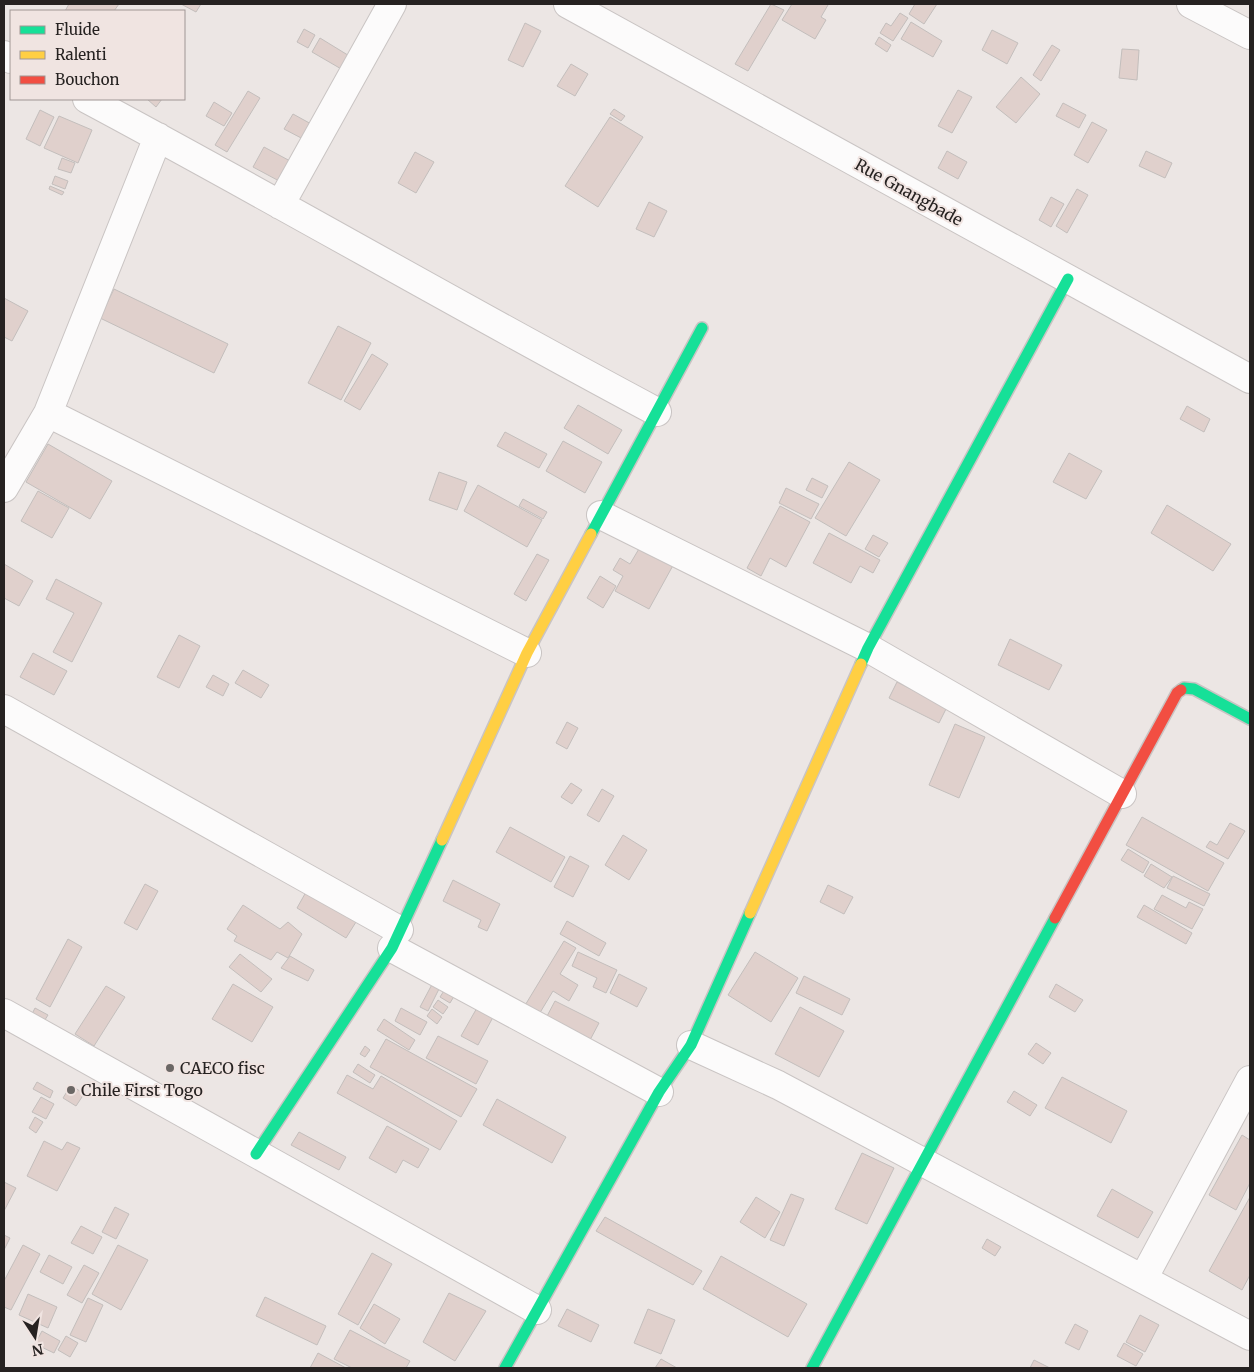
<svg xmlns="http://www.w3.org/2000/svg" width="1254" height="1372" font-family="Merriweather,serif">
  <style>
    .building { fill: #e0d0cc; stroke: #c3bebc }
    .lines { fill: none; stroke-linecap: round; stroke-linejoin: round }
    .street-casing { stroke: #c9c4c3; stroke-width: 30 }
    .fast-casing { stroke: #c9c4c3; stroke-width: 14 }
    .slow-casing { stroke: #c9c4c3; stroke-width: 14 }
    .jam-casing { stroke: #c9c4c3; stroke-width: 14 }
    .street { stroke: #fcfbfb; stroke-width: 28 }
    .fast { stroke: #16e098; stroke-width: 11 }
    .slow { stroke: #ffcf43; stroke-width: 11 }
    .jam { stroke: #f24e42; stroke-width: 11 }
    .poi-dot { fill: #6b6765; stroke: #f0e4e1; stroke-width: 2 }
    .labels { text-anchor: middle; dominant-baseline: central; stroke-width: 4; stroke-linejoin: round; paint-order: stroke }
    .street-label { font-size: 16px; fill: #262221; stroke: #f0e4e1 }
    .poi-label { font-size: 16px; fill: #262221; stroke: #f0e4e1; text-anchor: start }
  </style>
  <rect width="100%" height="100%" fill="#ece6e4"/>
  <path class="building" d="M69,4H119L114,11H65Z
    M181,4H201L196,12Z
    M771,4L784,10L748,71L735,64Z
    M792,4H825L828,5L821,17L826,20L815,39L782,20Z
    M915,4H937L924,24L909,14Z
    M900,13L908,18L893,41L880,33L886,23L891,26Z
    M911,22L942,41L933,57L901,39Z
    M525,23L541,31L523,67L508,60Z
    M304,29L315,35L308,48L297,42Z
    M992,30L1018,43L1007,64L982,50Z
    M879,37L891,45L887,52L875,44Z
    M320,38L351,57L343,70L312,52Z
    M1052,45L1060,50L1041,81L1033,75Z
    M1122,49L1139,50L1137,80L1119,78Z
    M571,64L588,74L575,96L557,86Z
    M1021,77L1040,94L1016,123L996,107Z
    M958,90L972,97L952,133L938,126Z
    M248,91L260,98L227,152L215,145Z
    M147,99H162L156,107Z
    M214,102L232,113L224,126L206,116Z
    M1063,103L1086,115L1079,128L1056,116Z
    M614,109L625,116L621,121L610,114Z
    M40,110L54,117L40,146L26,139Z
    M293,114L313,125L305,140L284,129Z
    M59,116L92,130L78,163L44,148Z
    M610,117L643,137L598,207L565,186Z
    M1092,122L1107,130L1088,163L1074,155Z
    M264,147L292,162L281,182L253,167Z
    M947,151L967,162L958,179L938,168Z
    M1146,151L1172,163L1165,178L1139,166Z
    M415,152L434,162L416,193L398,183Z
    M62,158L75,163L71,173L58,169Z
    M55,176L68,181L65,189L52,184Z
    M50,186L64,192L62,195L49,189Z
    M1077,189L1088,195L1067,233L1056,226Z
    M1051,197L1064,204L1051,227L1039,220Z
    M649,202L667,211L654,237L636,229Z
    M114,289L228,344L214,373L100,318Z
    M4,298L28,311L12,341L4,337Z
    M338,326L371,343L341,400L308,383Z
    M372,354L388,364L360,410L344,401Z
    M578,405L622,430L608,454L564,428Z
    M1187,406L1210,419L1204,432L1180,419Z
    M505,432L547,454L539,468L497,446Z
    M563,441L602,462L585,493L546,471Z
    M48,444L112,481L90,519L26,482Z
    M1069,453L1102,471L1086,499L1053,482Z
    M849,462L880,480L846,536L815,518Z
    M439,472L467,482L457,510L429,500Z
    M812,478L828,486L822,498L806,490Z
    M478,485L542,520L527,547L464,511Z
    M786,488L819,504L811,519L779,503Z
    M38,491L69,508L52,538L21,521Z
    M523,499L547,512L543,519L519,506Z
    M1167,505L1231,544L1213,571L1151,533Z
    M780,506L810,522L786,567L770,558L761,576L747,568Z
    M829,533L880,560L873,573L860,566L851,583L813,563Z
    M873,535L888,543L879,557L865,549Z
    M643,542L676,560L649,609L615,591L623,576L613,570L620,558L630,564Z
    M537,554L549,560L526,601L514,594Z
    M4,564L33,581L19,606L4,598Z
    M600,576L616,586L603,608L587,598Z
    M56,579L102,603L72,662L53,652L74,613L46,599Z
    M179,635L200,646L179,688L157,677Z
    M1010,639L1062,665L1049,690L998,665Z
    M33,653L67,671L54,695L20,677Z
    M243,670L269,685L261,698L235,683Z
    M213,675L229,684L223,696L206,687Z
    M897,682L947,707L939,723L889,698Z
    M567,722L578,728L567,749L556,743Z
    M955,724L985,737L959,798L929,785Z
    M571,783L582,790L572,804L561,797Z
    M602,789L614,796L599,822L587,815Z
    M1142,817L1224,863L1208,891L1126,845Z
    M1230,823L1245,831L1228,859L1206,847L1210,841L1217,845Z
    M510,827L565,857L551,882L496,852Z
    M623,835L647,850L629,880L605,865Z
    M1128,849L1149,862L1143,873L1121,860Z
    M570,856L589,866L573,897L554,887Z
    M1151,864L1172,877L1164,888L1144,876Z
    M1173,876L1210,894L1204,906L1167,888Z
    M453,880L500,904L487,931L478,927L481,920L443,901Z
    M145,884L158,891L137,930L124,923Z
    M828,885L853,897L844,914L820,902Z
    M306,892L356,922L346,938L297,908Z
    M1162,895L1186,908L1189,902L1203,909L1192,929L1154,909Z
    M243,905L280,929L288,922L302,934L288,958L277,952L271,960L234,941L237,936L227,929Z
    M1144,905L1192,933L1186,944L1137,917Z
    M567,921L606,943L599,956L560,934Z
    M68,939L82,947L50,1007L36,999Z
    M564,941L576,948L560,974L578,985L569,1001L553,991L538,1016L524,1007Z
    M578,952L617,970L606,993L593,987L597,978L572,966Z
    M755,952L798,978L771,1022L728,995Z
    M240,954L272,979L261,992L229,967Z
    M290,956L314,970L308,981L281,968Z
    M619,974L647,988L637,1007L610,993Z
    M437,975L444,979L428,1011L420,1007Z
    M804,976L850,999L842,1015L796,993Z
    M233,984L273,1007L252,1042L212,1019Z
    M1056,984L1083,1000L1075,1012L1049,997Z
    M106,986L125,997L94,1046L75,1034Z
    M447,986L456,993L450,1003L440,997Z
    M482,999L498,1008L478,1045L461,1036Z
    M438,1000L448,1007L443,1014L433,1007Z
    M555,1001L599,1023L590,1040L546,1018Z
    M800,1007L844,1031L819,1077L775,1054Z
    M35,1008L48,1015L43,1023L31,1016Z
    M401,1008L427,1022L420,1035L395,1021Z
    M432,1009L442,1017L437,1024L427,1016Z
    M384,1019L415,1040L409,1050L377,1030Z
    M438,1036L488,1061L476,1084L426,1058Z
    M386,1039L477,1089L461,1117L370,1067Z
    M1036,1043L1051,1053L1043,1064L1028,1054Z
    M365,1046L370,1050L365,1057L360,1054Z
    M358,1064L375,1075L370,1083L353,1072Z
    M347,1075L373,1089L381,1076L457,1121L440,1150L337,1093Z
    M1062,1077L1127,1111L1111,1143L1045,1108Z
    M37,1082L53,1091L50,1098L33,1089Z
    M71,1085L84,1094L76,1106L63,1098Z
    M1014,1091L1037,1105L1030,1116L1007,1102Z
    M41,1097L54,1104L46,1119L32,1112Z
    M497,1099L566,1137L552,1163L483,1125Z
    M35,1117L43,1122L36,1133L29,1128Z
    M387,1126L429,1149L418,1168L403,1160L396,1173L369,1158Z
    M299,1132L346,1157L339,1170L291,1145Z
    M1242,1135L1250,1140V1183L1236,1210L1209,1195Z
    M44,1141L62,1150L67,1142L80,1148L57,1191L27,1176Z
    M862,1153L894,1168L867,1224L835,1209Z
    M4,1182L16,1188L4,1211Z
    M1112,1189L1153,1212L1138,1238L1097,1216Z
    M791,1194L804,1199L784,1246L770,1240Z
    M756,1197L780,1212L765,1238L740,1222Z
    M1250,1197V1275L1242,1290L1209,1271Z
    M115,1207L129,1214L116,1239L102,1232Z
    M605,1217L702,1271L693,1285L596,1231Z
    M81,1226L102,1237L93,1254L71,1243Z
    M4,1235L10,1238L4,1250Z
    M987,1239L1001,1247L995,1256L982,1248Z
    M23,1245L40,1254L11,1310L4,1307V1281Z
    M118,1245L148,1260L121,1310L92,1294Z
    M372,1253L392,1264L358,1325L338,1314Z
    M49,1255L72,1267L63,1284L40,1272Z
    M721,1256L807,1304L788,1337L703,1289Z
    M84,1265L99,1273L82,1303L67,1295Z
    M449,1293L486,1311L455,1361L423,1342Z
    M28,1294L57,1307L48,1328L19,1315Z
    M265,1297L326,1326L317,1345L256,1316Z
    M88,1298L103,1305L86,1342L70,1335Z
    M374,1304L400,1319L385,1344L360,1328Z
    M567,1309L599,1325L591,1342L558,1326Z
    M648,1309L675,1320L661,1354L634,1343Z
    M1140,1315L1159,1325L1145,1352L1126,1342Z
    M1075,1324L1088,1331L1079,1350L1065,1343Z
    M350,1330L410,1361L406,1368H352L334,1359Z
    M42,1331L60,1341L54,1353L35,1344Z
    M66,1336L78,1343L70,1357L58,1350Z
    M1124,1343L1143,1354L1136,1366L1117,1356Z
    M318,1353L346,1368H310Z
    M661,1359L677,1368H655Z
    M1034,1360L1050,1368H1030Z"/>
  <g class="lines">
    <g class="street-casing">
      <path id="street" d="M568,4L1250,379
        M1191,4L1250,35
        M4,55L11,59
        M87,99C278,201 465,310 657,412
        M280,205L392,4
        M48,413L527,653
        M4,488L48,413L158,137
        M601,515L868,648L1122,794
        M4,709L399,930
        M392,948L659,1092
        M4,1013L537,1310
        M691,1045L778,1085L1250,1336
        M1143,1279L1250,1080"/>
    </g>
    <g class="fast-casing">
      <path id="fast" d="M591,534L702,328
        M861,664L868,648L1068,279
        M1181,690L1184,688L1194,689L1250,719
        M256,1154L392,948L442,840
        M505,1368L659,1092L691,1045L750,913
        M812,1368L1055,918"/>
    </g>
    <g class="slow-casing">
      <path id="slow" d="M442,840L527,653L591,534
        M750,913L861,664"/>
    </g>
    <g class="jam-casing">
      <path id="jam" d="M1055,918L1177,693L1181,690"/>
    </g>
    <use href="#street" class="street"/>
    <use href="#fast" class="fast"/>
    <use href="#slow" class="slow"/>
    <use href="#jam" class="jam"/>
  </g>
  <g class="poi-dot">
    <circle cx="170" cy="1068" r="5"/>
    <circle cx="71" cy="1090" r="5"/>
  </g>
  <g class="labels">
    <g class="street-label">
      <text transform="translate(909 192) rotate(29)">Rue Gnangbade</text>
    </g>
    <g class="poi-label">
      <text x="180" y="1068">CAECO fisc</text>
      <text x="81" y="1090">Chile First Togo</text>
    </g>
  </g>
  <rect width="1254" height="1372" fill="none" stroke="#262221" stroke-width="10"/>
  <rect x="10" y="10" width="175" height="90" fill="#f0e4e1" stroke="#9f9694"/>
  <rect x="20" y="26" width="25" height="8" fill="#16e098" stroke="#9f9694"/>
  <text x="55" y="35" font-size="15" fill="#262221">Fluide</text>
  <rect x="20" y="51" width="25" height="8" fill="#ffcf43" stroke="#9f9694"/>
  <text x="55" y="60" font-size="15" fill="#262221">Ralenti</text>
  <rect x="20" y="76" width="25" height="8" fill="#f24e42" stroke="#9f9694"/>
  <text x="55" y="85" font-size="15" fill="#262221">Bouchon</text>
  <g transform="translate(35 1337) rotate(168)" stroke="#f0e4e1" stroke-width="4" paint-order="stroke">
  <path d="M0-4L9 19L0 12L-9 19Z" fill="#262221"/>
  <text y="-8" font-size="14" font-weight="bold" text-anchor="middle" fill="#262221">N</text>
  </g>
</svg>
